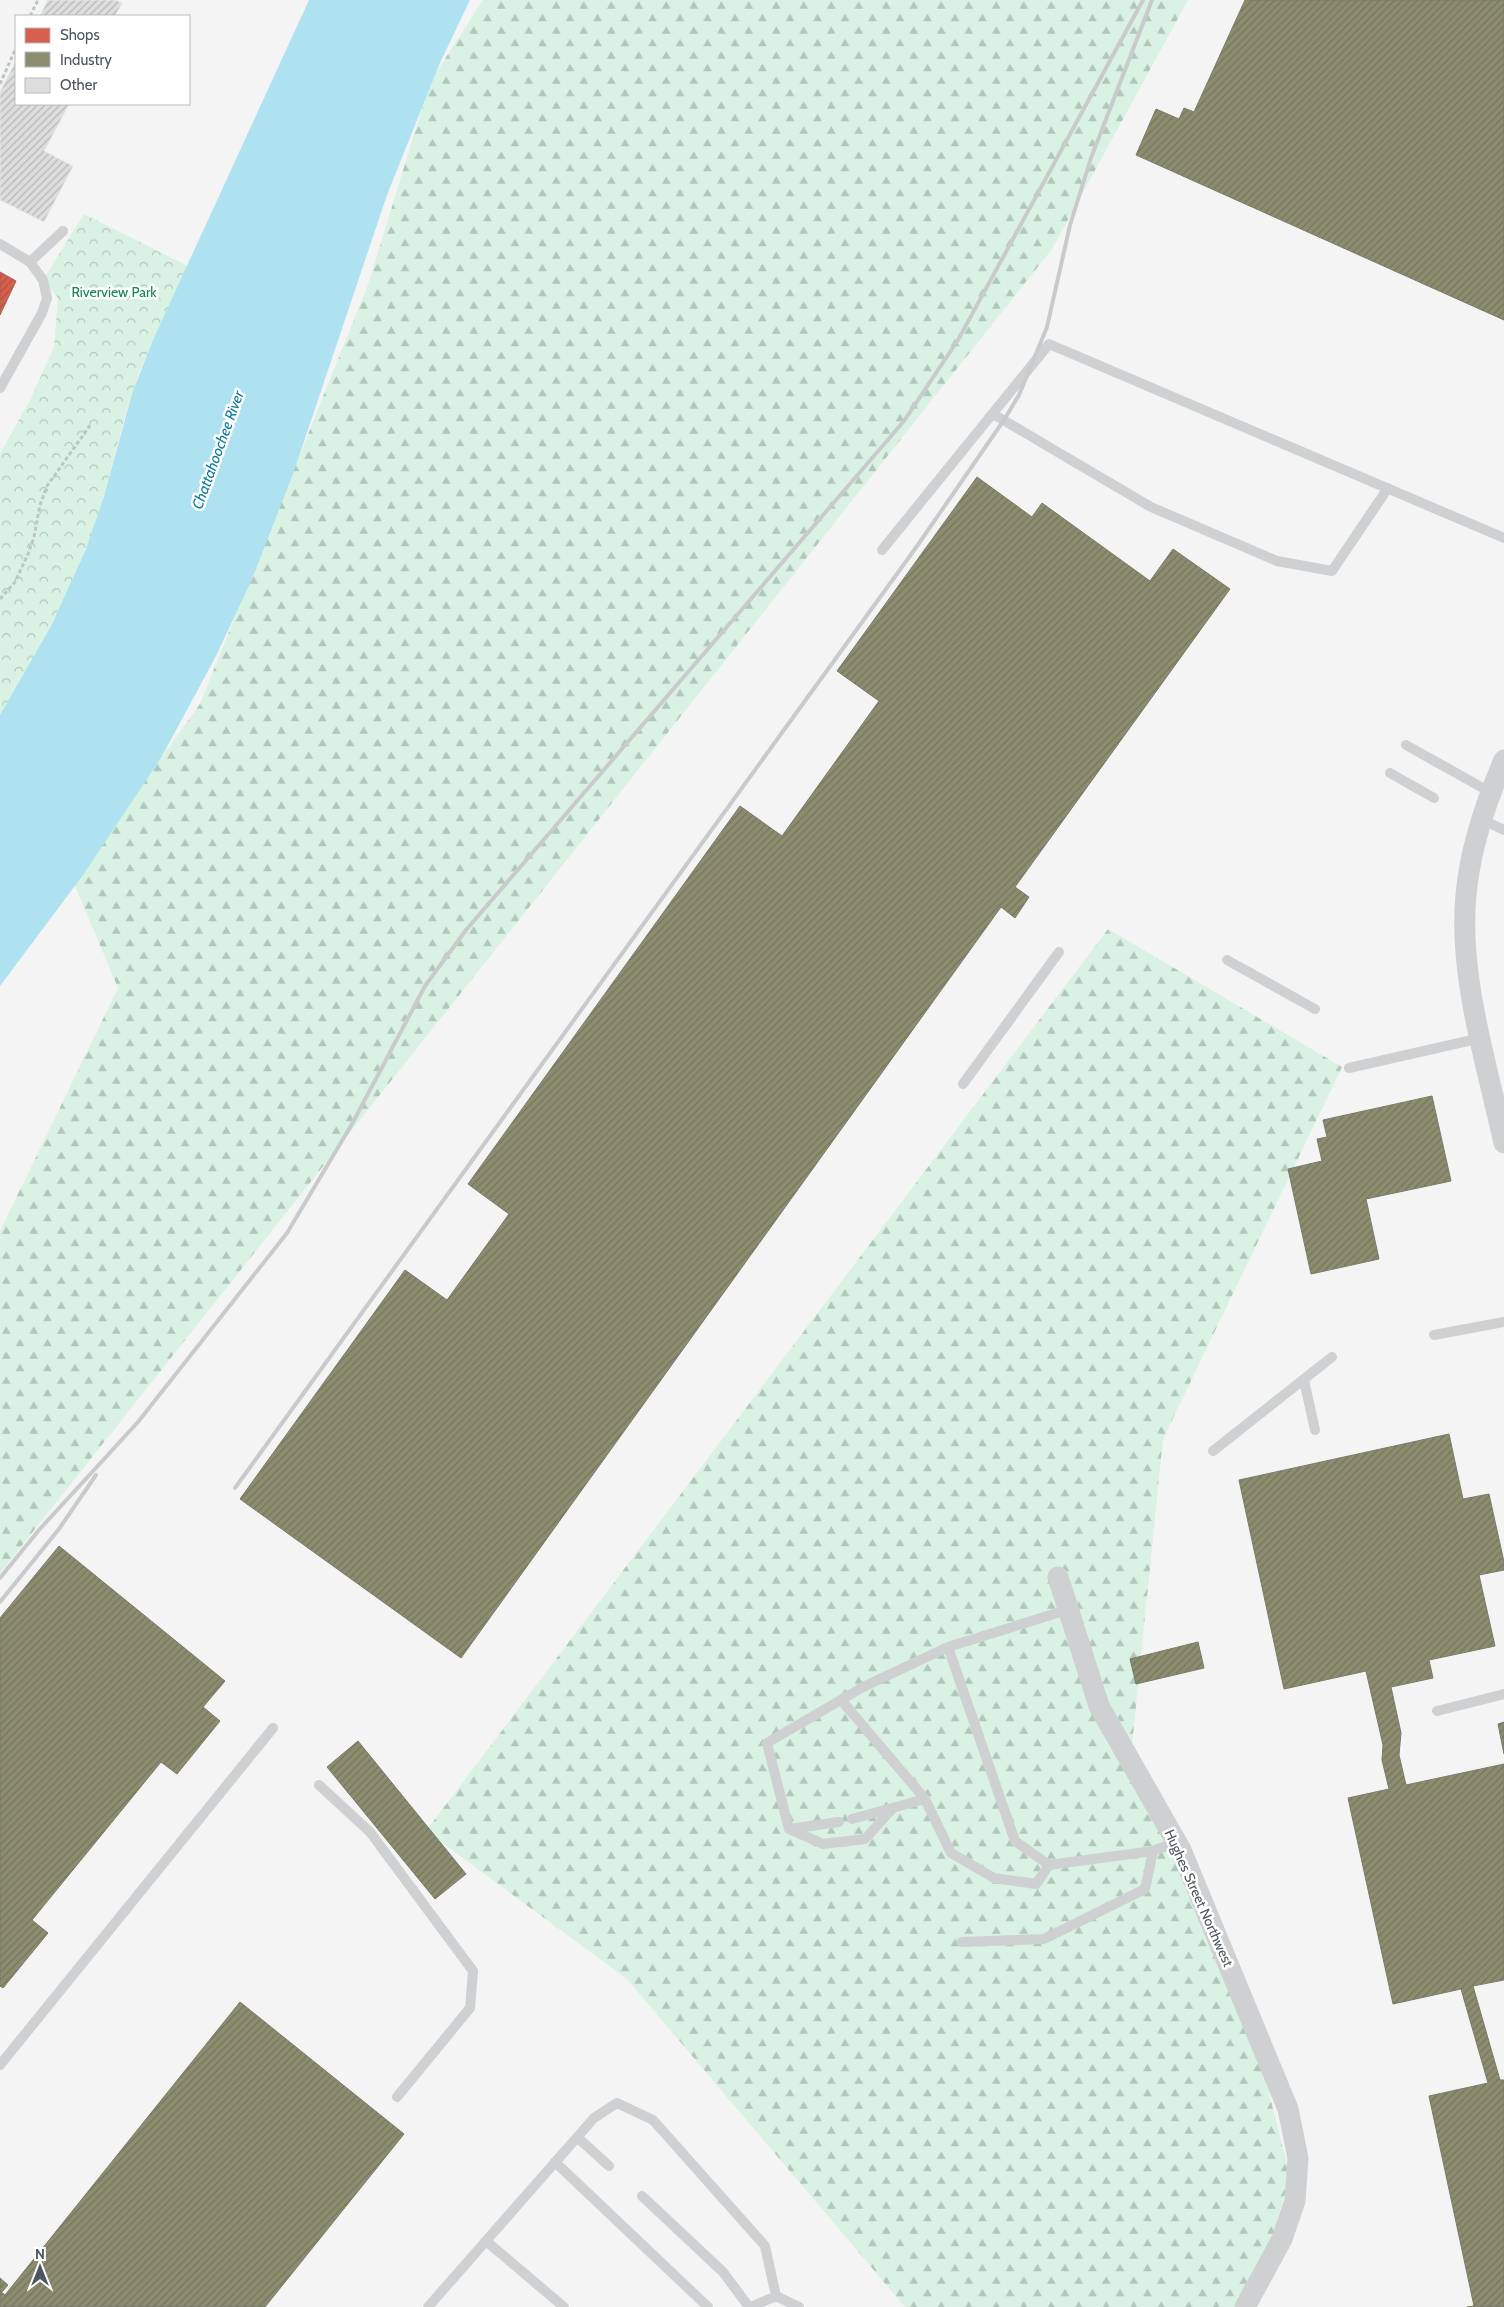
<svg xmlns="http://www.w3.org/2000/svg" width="1504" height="2307" font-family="Cabin,sans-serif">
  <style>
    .forest { fill: url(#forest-firs) }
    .park { fill: url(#park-crowns) }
    .water { fill: #aee2f0 }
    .shops { fill: url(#shops-hatch); stroke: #ac5d53 }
    .industry { fill: url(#industry-hatch); stroke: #787c6a }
    .building { fill: url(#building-hatch); stroke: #e5e6e7 }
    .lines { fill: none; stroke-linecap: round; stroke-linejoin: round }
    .path { stroke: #bcc7c4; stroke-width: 3; stroke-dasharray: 4 2.5; stroke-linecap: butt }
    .service { stroke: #ced0d2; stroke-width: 10 }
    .minor { stroke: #ced0d2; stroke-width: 21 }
    .rail { stroke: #c9cacc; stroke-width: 4 }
    .labels { text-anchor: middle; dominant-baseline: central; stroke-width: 5; stroke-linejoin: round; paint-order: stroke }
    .park-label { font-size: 14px; fill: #17864f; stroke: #fff }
    .street-label { font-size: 14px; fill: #4a5661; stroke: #fff }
    .water-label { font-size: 15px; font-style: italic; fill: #0c7c9b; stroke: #fff }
  </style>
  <defs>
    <pattern id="forest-firs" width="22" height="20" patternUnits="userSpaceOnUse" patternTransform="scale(1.25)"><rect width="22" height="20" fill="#d9f2e3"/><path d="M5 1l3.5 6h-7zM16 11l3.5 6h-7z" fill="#b2c7bb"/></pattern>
    <pattern id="park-crowns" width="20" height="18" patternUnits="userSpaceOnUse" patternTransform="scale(1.25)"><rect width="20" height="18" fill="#d9f2e3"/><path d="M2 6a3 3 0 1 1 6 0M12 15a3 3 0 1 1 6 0" fill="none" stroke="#b2c7bb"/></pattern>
    <pattern id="shops-hatch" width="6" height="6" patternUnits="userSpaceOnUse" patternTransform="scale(1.25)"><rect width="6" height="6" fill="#d6604d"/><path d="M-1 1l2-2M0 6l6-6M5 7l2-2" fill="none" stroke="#b05243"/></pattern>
    <pattern id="industry-hatch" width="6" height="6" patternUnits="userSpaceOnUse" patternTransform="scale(1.25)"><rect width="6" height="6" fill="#8c8c6e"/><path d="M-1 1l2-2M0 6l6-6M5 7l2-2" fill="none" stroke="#74755e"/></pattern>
    <pattern id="building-hatch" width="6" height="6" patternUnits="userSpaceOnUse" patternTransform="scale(1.25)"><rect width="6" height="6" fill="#ddddde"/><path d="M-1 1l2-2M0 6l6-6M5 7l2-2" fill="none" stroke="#b5b6b7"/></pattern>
  </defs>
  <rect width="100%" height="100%" fill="#f4f4f4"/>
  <path class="forest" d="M483,0H1188L1052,249L0,1573V1231L118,988L73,881L200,704L369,282L430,82Z
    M1108,929L1342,1067L1163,1439L1131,1755L1258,2050L1290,2176L1260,2282L1243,2307H905L627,1979L426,1831Z"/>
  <path class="park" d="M84,214L188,266C168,308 146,350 132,394C115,446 106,500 85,550C62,608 32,662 0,715V454L31,398L54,347L58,298L43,280Z"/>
  <path class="water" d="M309,0H470L439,65L387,195L293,474L252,579L216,656L161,758L83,875L0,986V715L51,626L86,549L104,496L132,394L152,342Z"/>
  <path class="shops" d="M0,272L16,281L0,315Z"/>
  <path class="industry" d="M1245,0H1504V320L1136,155L1156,109L1179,119L1184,108L1194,112Z
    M977,477L1032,517L1042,503L1150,581L1173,549L1230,589L1015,887L1029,897L1015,918L1001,907L461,1658L240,1499L405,1270L447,1300L509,1214L468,1184L740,806L782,836L879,701L837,671Z
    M1432,1096L1451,1181L1366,1199L1379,1259L1311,1274L1288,1169L1322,1161L1317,1139L1327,1137L1323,1120Z
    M1449,1434L1463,1499L1489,1494L1504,1562V1570L1479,1575L1495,1646L1429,1660L1433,1678L1391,1687L1401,1733L1399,1755L1406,1785L1504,1764V1980L1473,1986L1500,2080H1504V2307H1467L1474,2306L1429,2096L1488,2083L1461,1989L1393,2004L1348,1798L1389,1789L1382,1760L1383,1745L1366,1671L1284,1689L1239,1480Z
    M59,1546L225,1681L203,1707L220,1721L177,1774L161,1762L32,1920L48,1933L3,1988L0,1986V1618Z
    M1198,1642L1204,1668L1136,1684L1130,1659Z
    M1504,1722V1754L1498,1724Z
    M358,1741L466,1874L435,1899L327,1767Z
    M240,2002L404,2134L265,2307H0V2291L5,2295Z
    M0,2278L8,2285L2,2292L0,2291Z"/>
  <path class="building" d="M48,0H116L122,3L115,16H40Z
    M16,61V104H69L44,151L73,166L44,222L0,200V92Z"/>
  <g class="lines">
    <path class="path" d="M30,16L38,0
      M0,84L16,48
      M0,599L15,582L28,554L34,537L40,505L47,486L91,424"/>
    <path class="service" d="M0,244L30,262L43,280L47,298L42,313L0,388
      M30,262L63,231
      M993,414L1151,507L1277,561L1332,571L1388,488
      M882,550L1049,344L1504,538
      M1406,745L1490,792
      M1390,773L1434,798
      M1481,819L1504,830
      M1227,960L1315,1009
      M1349,1068L1481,1038
      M963,1084L1059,952
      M1434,1335L1504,1322
      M1304,1380L1315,1430
      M1213,1451L1332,1357
      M948,1647L1015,1841L1049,1865
      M842,1701L925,1799
      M1437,1711L1504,1694
      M319,1785L370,1832L473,1971L470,2008L397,2097
      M852,1819L925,1799L951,1853L994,1878L1036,1884L1049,1865L1153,1851L1177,1842
      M839,1822L789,1829L767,1743L863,1687L948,1647L1070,1609
      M789,1829L823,1844L865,1839L893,1808
      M962,1942L1044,1939L1145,1889L1153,1851
      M0,2065L273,1728
      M577,2137L609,2166
      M555,2162L708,2307
      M642,2196L723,2272L749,2307
      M486,2241L564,2307
      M428,2307L594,2118L617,2103L653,2120L765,2246L776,2296
      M751,2307L776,2296L799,2307"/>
    <path class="minor" d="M1504,760C1485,804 1470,848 1466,895C1458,974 1487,1065 1504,1143
      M1058,1577L1099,1706L1181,1850L1288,2109L1298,2158L1295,2201L1282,2239L1245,2307"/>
    <path class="rail" d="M235,1488L915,549L1004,420L1019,395L1047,327L1070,225L1091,158L1152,0
      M0,1578L39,1530L138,1422L287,1233L352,1124L425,986L466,930L904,421L958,340L1143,0
      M0,1602L59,1529L96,1475"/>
  </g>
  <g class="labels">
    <g class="park-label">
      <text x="114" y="292">Riverview Park</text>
    </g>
    <g class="street-label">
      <text transform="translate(1199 1898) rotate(66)">Hughes Street Northwest</text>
    </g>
    <g class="water-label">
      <text transform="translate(218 450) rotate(-70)">Chattahoochee River</text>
    </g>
  </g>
  <rect x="15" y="15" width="175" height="90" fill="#ffffff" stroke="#b7bbc0"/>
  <rect x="25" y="28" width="25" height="15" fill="#d6604d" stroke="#b7bbc0"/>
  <text x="60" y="40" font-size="15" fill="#4a5661">Shops</text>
  <rect x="25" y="52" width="25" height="15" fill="#8c8c6e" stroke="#b7bbc0"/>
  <text x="60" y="65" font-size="15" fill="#4a5661">Industry</text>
  <rect x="25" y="78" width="25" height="15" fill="#ddddde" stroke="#b7bbc0"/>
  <text x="60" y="90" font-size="15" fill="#4a5661">Other</text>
  <g transform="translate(40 2267)" stroke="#ffffff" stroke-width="4" paint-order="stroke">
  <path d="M0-4L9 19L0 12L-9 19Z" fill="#4a5661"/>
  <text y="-8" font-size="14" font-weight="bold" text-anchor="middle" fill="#4a5661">N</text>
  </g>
</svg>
